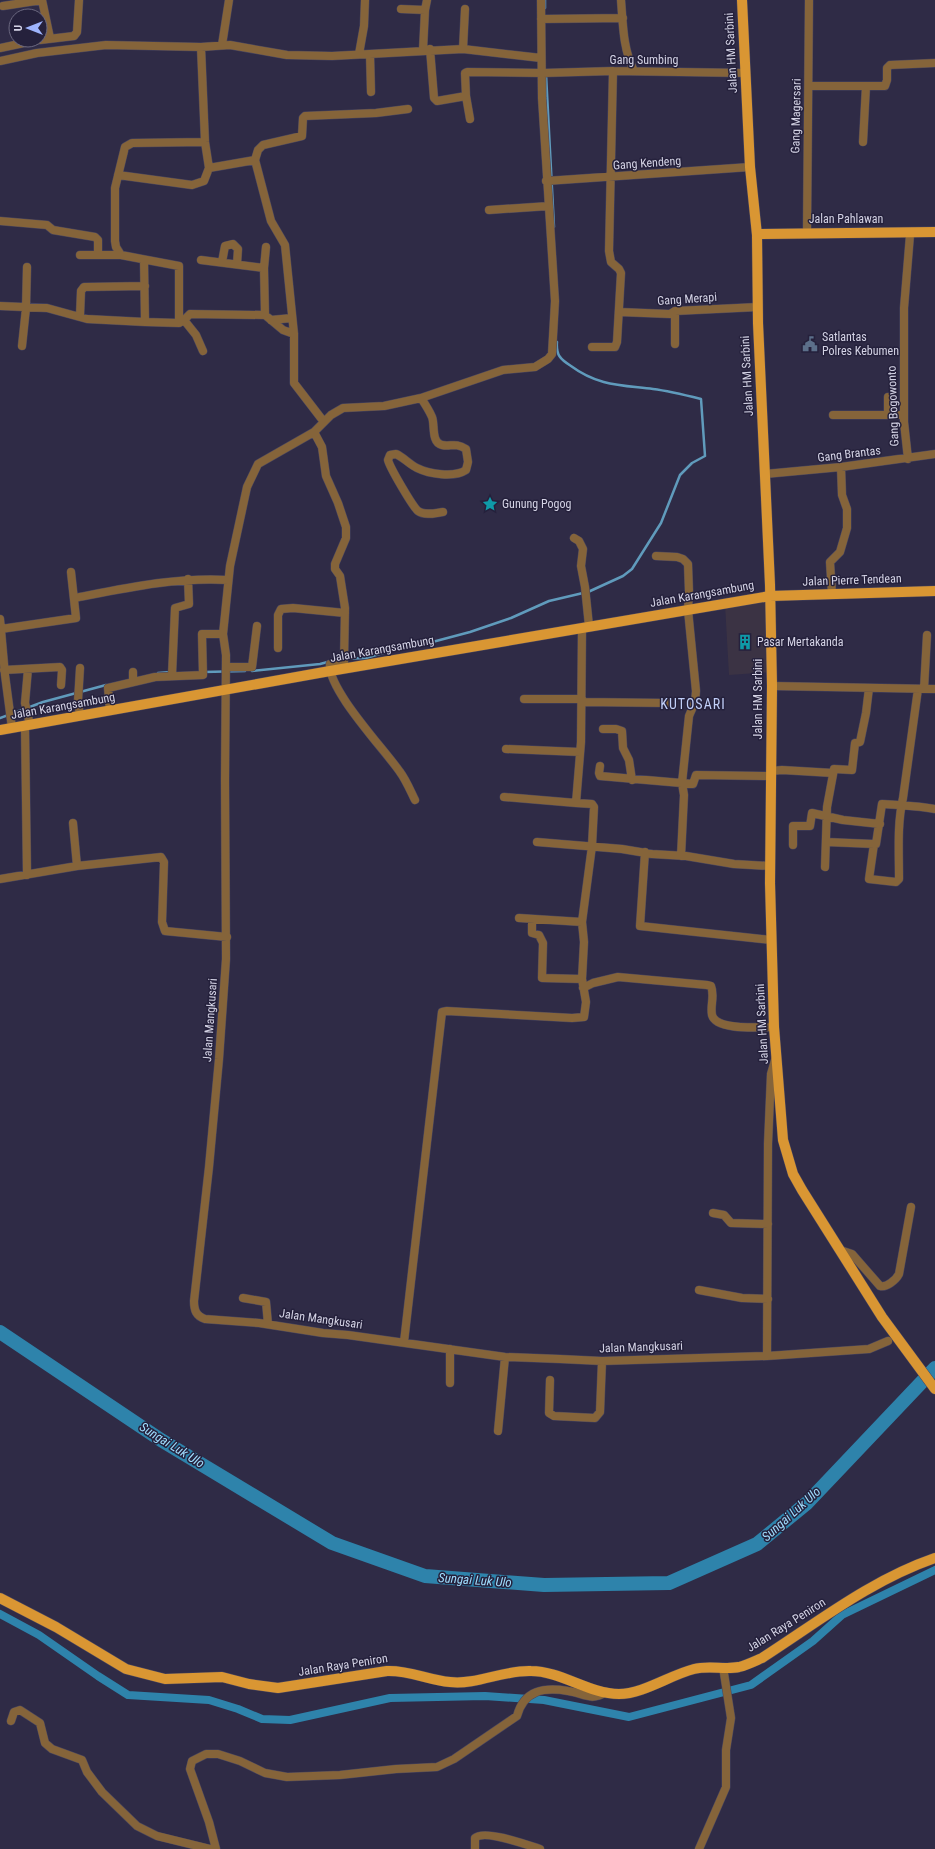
<svg xmlns="http://www.w3.org/2000/svg" width="935" height="1849" font-family="'Roboto Condensed',sans-serif">
  <style>
    .commercial { fill: #3b3344 }
    .lines { fill: none; stroke-linecap: round; stroke-linejoin: round }
    .stream { stroke: #609bbc; stroke-width: 2.5 }
    .canal { stroke: #2e83ab; stroke-width: 8 }
    .river { stroke: #2e83ab; stroke-width: 14 }
    .minor-casing { stroke: #49465f; stroke-width: 9 }
    .major-casing { stroke: #49465f; stroke-width: 11 }
    .minor { stroke: #85643a; stroke-width: 8 }
    .major { stroke: #d99633; stroke-width: 10 }
    .labels { text-anchor: middle; dominant-baseline: central; stroke-width: 3; stroke-linejoin: round; paint-order: stroke }
    .street-label { font-size: 12px; fill: #d4d3e5; stroke: #25213c }
    .poi-label { font-size: 12px; fill: #d4d3e5; stroke: #25213c; text-anchor: start }
    .water-label { font-size: 13px; font-style: italic; fill: #9fddfe; stroke: #25213c }
    .quarter-label { font-size: 14px; letter-spacing: 1px; fill: #c1cff8; stroke: #25213c }
  </style>
  <rect width="100%" height="100%" fill="#2f2b46"/>
  <path class="commercial" d="M770,596L772,672L729,675L725,604Z"/>
  <g class="lines">
    <path class="stream" d="M545,8V0
      M546,74L554,227
      M557,342C556,355 560,359 571,366C598,386 621,385 653,389C669,391 685,395 701,399L705,456L692,463L680,475L661,523L632,569L623,576L588,592
      M252,671L320,664L339,659L366,658L393,650L421,645L470,632L511,618L549,601L583,593
      M204,672L245,671
      M158,673L171,672
      M0,718L43,702L106,685"/>
    <path class="canal" d="M0,1614L39,1635L98,1676L128,1695L209,1700L238,1709L262,1719L290,1720L390,1698L485,1696L544,1700L629,1717L751,1685L813,1641L842,1615L935,1570"/>
    <path class="river" d="M0,1332L161,1440L332,1543L425,1576L544,1585L669,1583L757,1544L807,1503L935,1368"/>
    <g class="minor-casing">
      <path id="minor" d="M42,0L50,38
        M541,0L542,98L555,301L552,354L548,359L535,367L503,370L421,398L384,406L343,408L331,415L314,432L258,464L247,487L230,566L223,634L226,655L225,781L226,959L219,1059L209,1167L194,1301C194,1310 196,1316 205,1319L259,1323L323,1333L348,1335L505,1357L560,1359L602,1361L767,1356L768,1144L771,1074L776,1057
        M621,0C623,25 623,49 634,71
        M3,6L42,0
        M401,9L425,10L423,50
        M425,10L427,0
        M541,19L623,18
        M40,40L74,36L77,32L79,0
        M222,45L229,0
        M201,47L205,142L209,168L255,160L271,221L285,245L294,334V383L324,422
        M0,48L38,40
        M430,49L434,98L437,101L466,96L465,73L467,72L543,73L613,71L745,73
        M463,49L465,9
        M359,54L364,26L365,0
        M370,54L371,92
        M0,61L37,53L106,45L201,47L230,45L287,55L332,56L463,49L541,58
        M809,86H885L887,80V68L890,65L935,63
        M466,96L470,119
        M863,142L866,86
        M255,160L258,150L263,145L302,136L303,118L305,116L376,113L408,109
        M118,175L192,185L204,181L209,168
        M546,181L750,167
        M489,210L549,206
        M0,221L47,225L53,230L95,237L98,240V255
        M807,232L809,0
        M80,255H121
        M144,260L145,322L179,323L184,320L190,314L265,315L283,330L294,334
        M201,260L264,268
        M222,262L225,246L233,244L238,249L237,264
        M0,306L47,308L87,319L145,322
        M675,311V344
        M619,312L670,314L675,311L758,307
        M265,315L264,268L266,247
        M80,316L81,291L84,287L145,286
        M184,320L196,335L203,351
        M271,320L292,318
        M179,323V266L121,255L116,247L115,241V188L125,147L132,143L205,142
        M22,346L26,308L27,267
        M592,347H615L617,342L621,273L619,269L611,262L609,251L613,71
        M888,397V415
        M421,398C425,404 429,410 432,417C435,424 431,443 442,445C451,447 455,442 466,449L468,462L466,470C454,478 429,474 417,468C409,464 403,457 396,454L390,455L388,460C390,468 413,507 418,511C425,516 435,513 443,512
        M833,415H904
        M314,432L322,447L326,476L338,503L346,527V538L335,564V569L340,576L345,608L344,662L342,665L330,664C327,689 385,750 400,772C406,780 410,790 415,800
        M908,459L904,422V308L910,235L912,232
        M765,474L841,467L935,454
        M574,538L579,541L583,549L581,566L585,587L589,626
        M656,556L677,557L683,559L688,564L689,592L688,610L696,691L695,702L689,716L682,783L684,795L681,856
        M832,594L830,562L840,552L847,528V509L842,495L841,467
        M75,598C126,588 176,577 228,580
        M0,619L5,675L12,728
        M1,629L76,618L71,572
        M278,648V615L281,609L293,608L345,613
        M226,667H252L257,626
        M80,668L78,701L80,716
        M28,669L25,703L30,725
        M4,670L60,667L62,670L61,685
        M133,672V682
        M172,675L175,608L189,604L188,579
        M772,686L935,689
        M918,689L903,798C897,824 899,852 899,879L896,882L869,879L874,844H876L882,804C900,805 918,806 935,809
        M924,689L927,635
        M524,699H582
        M582,702L668,703
        M110,710L108,688L155,677L203,675L202,634H223
        M25,726L27,875
        M603,729H616L622,731L623,748L629,760L632,780
        M506,749L580,752
        M600,766L599,773L600,776L693,784L696,775L771,776
        M771,771L782,770L833,773
        M504,797L576,803
        M73,823L77,866
        M537,842L622,849L652,854L686,856L734,864L770,866
        M826,842L874,844
        M793,845V826H810L812,813L843,820L880,824
        M645,852L640,926L771,940
        M825,867L827,807L834,769L852,770L855,743L860,742L866,713L869,688
        M0,879L77,866L161,857L164,862L162,922L165,931L227,937
        M519,918L582,922L592,846L594,807L592,804L576,803L581,742L582,628
        M532,919V933L539,935L543,943L542,978L582,979
        M583,988L593,983L618,977L707,985L711,986C715,996 710,1005 712,1015C716,1031 760,1027 774,1027
        M713,1213L724,1215L731,1223L768,1224
        M840,1250L852,1254L880,1286C886,1288 896,1280 899,1274L911,1207
        M699,1290L742,1298L768,1299
        M243,1298L266,1302L268,1324
        M404,1342L442,1012L447,1011L572,1018L584,1017L586,1002L582,979L584,942L582,922
        M450,1349V1383
        M767,1356L869,1349L888,1341
        M550,1380L549,1413L554,1416L595,1418L600,1412L602,1361
        M498,1431L505,1357
        M11,1721L14,1712L20,1710L40,1723L45,1743L52,1749L82,1760L87,1772L102,1792L137,1826L157,1836L210,1849
        M216,1849L209,1822L190,1769L192,1761L206,1754H218L240,1761L265,1773L287,1777L340,1775L396,1769L437,1767L454,1759L517,1716C524,1690 544,1687 568,1691C583,1693 591,1702 606,1692
        M475,1849V1838C484,1829 528,1845 540,1849
        M699,1849L726,1787V1750L731,1718L723,1667"/>
    </g>
    <g class="major-casing">
      <path id="major" d="M742,0L750,167L757,235L758,323L770,585L772,686L770,883L774,1027L783,1140L793,1174L802,1190L882,1317L935,1389
        M757,234L935,232
        M0,730L330,671L770,596L935,591
        M0,1598L56,1627L126,1669L165,1679L222,1677L249,1684L278,1688L387,1671C409,1670 428,1680 450,1682C477,1685 503,1670 531,1671C561,1671 589,1694 619,1694C643,1694 670,1675 694,1669C709,1665 725,1670 739,1667C747,1665 755,1661 762,1658C818,1622 871,1580 935,1558"/>
    </g>
    <use href="#minor" class="minor"/>
    <use href="#major" class="major"/>
  </g>
  <defs>
    <g id="civic-bare" transform="scale(1.2)"><path d="M-.6-6.5H3V-4.5H.6V-3L4-1V1h2V6H-6V1h2V-1L-.6-3ZM-1.2 2.5V6h2.4V2.5Z" fill="#5c6f8a" stroke="#25213c" stroke-width="2.5" paint-order="stroke"/></g>
    <g id="sight-bare" transform="scale(1.2)"><path d="M0-6L1.8-2.2L6-1.7L2.9 1.2L3.7 5.4L0 3.3L-3.7 5.4L-2.9 1.2L-6-1.7L-1.8-2.2Z" fill="#0f9aa8" stroke="#25213c" stroke-width="2.5" paint-order="stroke"/></g>
    <g id="building-bare" transform="scale(1.2)"><path d="M-4-6H4V6H1V3H-1V6H-4ZM-2.5-4.3h1.7v1.8h-1.7ZM.8-4.3h1.7v1.8H.8ZM-2.5-1h1.7V.8h-1.7ZM.8-1h1.7V.8H.8Z" fill="#0f9aa8" stroke="#25213c" stroke-width="2.5" paint-order="stroke"/></g>
  </defs>
  <g fill-rule="evenodd">
    <use href="#civic-bare" x="810" y="344"/>
    <use href="#sight-bare" x="490" y="504"/>
    <use href="#building-bare" x="745" y="642"/>
  </g>
  <g class="labels">
    <g class="street-label">
      <text transform="translate(731 53) rotate(-93)">Jalan HM Sarbini</text>
      <text x="644" y="60">Gang Sumbing</text>
      <text transform="translate(796 116) rotate(-89)">Gang Magersari</text>
      <text transform="translate(647 163) rotate(-4)">Gang Kendeng</text>
      <text x="846" y="219">Jalan Pahlawan</text>
      <text transform="translate(687 299) rotate(-4)">Gang Merapi</text>
      <text transform="translate(747 376) rotate(-93)">Jalan HM Sarbini</text>
      <text transform="translate(893 406) rotate(-92)">Gang Bogowonto</text>
      <text transform="translate(849 454) rotate(-7)">Gang Brantas</text>
      <text transform="translate(852 580) rotate(-2)">Jalan Pierre Tendean</text>
      <text transform="translate(702 594) rotate(-10)">Jalan Karangsambung</text>
      <text transform="translate(382 649) rotate(-10)">Jalan Karangsambung</text>
      <text transform="translate(758 699) rotate(-90)">Jalan HM Sarbini</text>
      <text transform="translate(63 706) rotate(-10)">Jalan Karangsambung</text>
      <text transform="translate(210 1020) rotate(-86)">Jalan Mangkusari</text>
      <text transform="translate(762 1024) rotate(-93)">Jalan HM Sarbini</text>
      <text transform="translate(321 1319) rotate(8)">Jalan Mangkusari</text>
      <text transform="translate(641 1347) rotate(-2)">Jalan Mangkusari</text>
      <text transform="translate(786 1625) rotate(-32)">Jalan Raya Peniron</text>
      <text transform="translate(343 1665) rotate(-9)">Jalan Raya Peniron</text>
    </g>
    <g class="poi-label">
      <text x="822" y="337">Satlantas<tspan x="822" dy="14">Polres Kebumen</tspan></text>
      <text x="502" y="504">Gunung Pogog</text>
      <text x="757" y="642">Pasar Mertakanda</text>
    </g>
    <g class="water-label">
      <text transform="translate(172 1445) rotate(32)">Sungai Luk Ulo</text>
      <text transform="translate(791 1514) rotate(-42)">Sungai Luk Ulo</text>
      <text transform="translate(475 1580) rotate(4)">Sungai Luk Ulo</text>
    </g>
    <g class="quarter-label">
      <text x="693" y="704">KUTOSARI</text>
    </g>
  </g>
  <g transform="translate(28 28) rotate(270)"><circle r="19" fill="#25213c" stroke="#6b6880"/>
  <path d="M0-3L7 15L0 10L-7 15Z" fill="#9eb4fd"/>
  <text y="-6" font-size="11" font-weight="bold" text-anchor="middle" fill="#d4d3e5">U</text>
  </g>
</svg>
